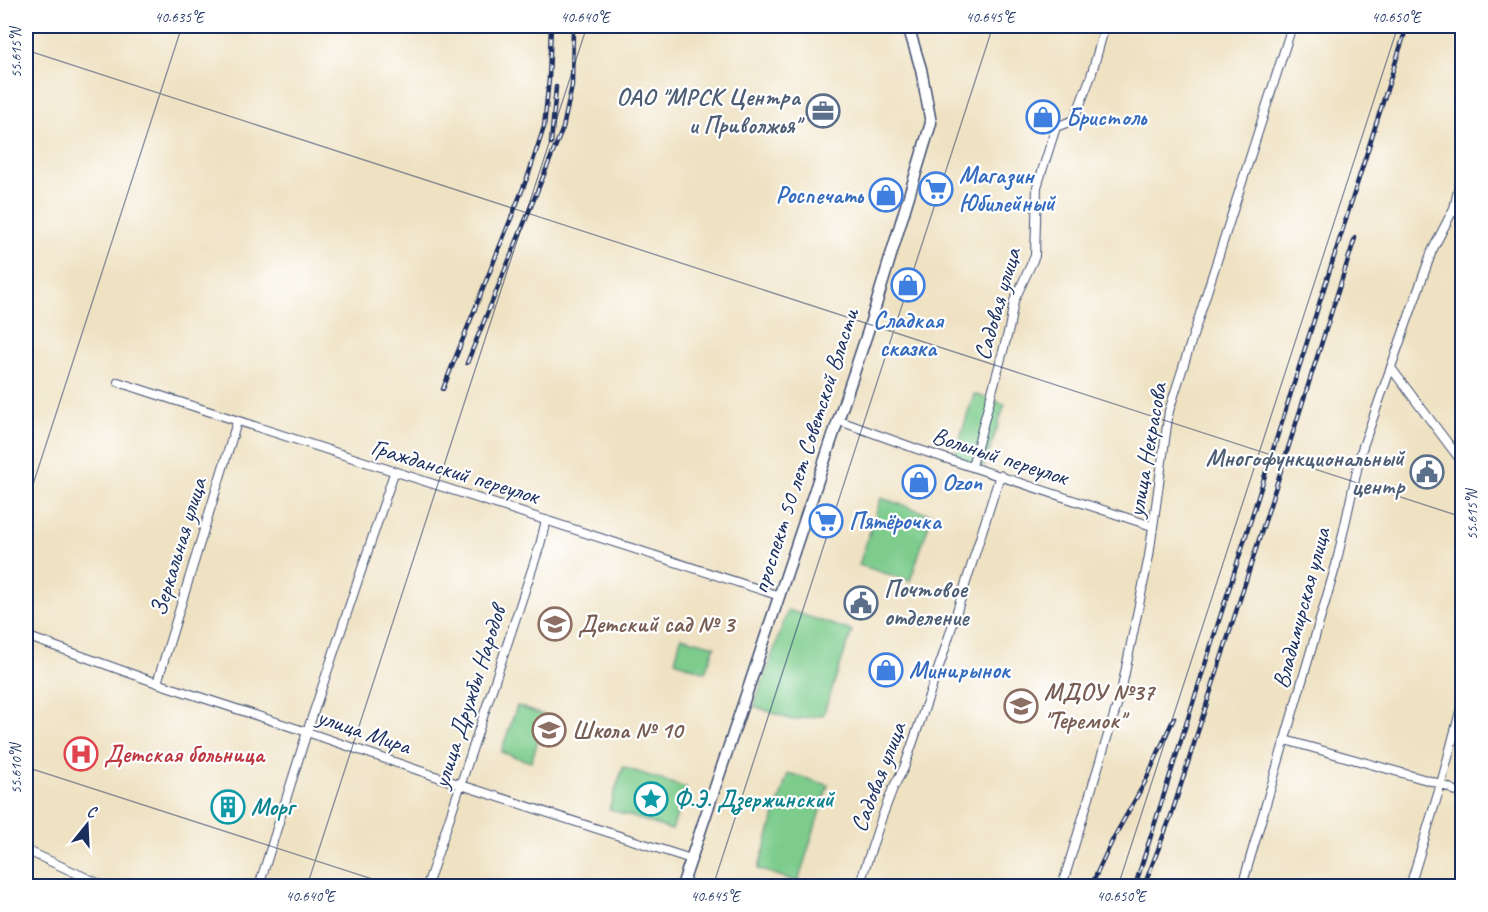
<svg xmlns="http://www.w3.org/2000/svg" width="1488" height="912" font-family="Caveat,sans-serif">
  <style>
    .green { fill: #7dcc8c; stroke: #4c7e75; stroke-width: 1.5 }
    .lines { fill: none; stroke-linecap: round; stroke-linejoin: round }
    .minor-casing { stroke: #3b4a6d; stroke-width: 10 }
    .major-casing { stroke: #3b4a6d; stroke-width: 13 }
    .minor { stroke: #fff; stroke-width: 8 }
    .major { stroke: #fff; stroke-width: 10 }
    .rail-casing { stroke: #1b2f5e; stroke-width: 4.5 }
    .rail { stroke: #fff; stroke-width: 2; stroke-dasharray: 7; stroke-linecap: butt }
    .ticks { fill: none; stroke: #1b2f5e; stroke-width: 1.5; stroke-opacity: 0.45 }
    .labels { text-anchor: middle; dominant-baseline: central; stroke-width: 4.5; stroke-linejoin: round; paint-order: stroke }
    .service-label { font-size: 24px; font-weight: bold; fill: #4e5e75; stroke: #fff; text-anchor: end }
    .shop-label { font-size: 24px; font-weight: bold; fill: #366cbe; stroke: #fff; text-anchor: start }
    .street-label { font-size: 24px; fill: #1b2f5e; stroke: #fff }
    .education-label { font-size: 24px; font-weight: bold; fill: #785e54; stroke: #fff; text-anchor: start }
    .health-label { font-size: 24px; font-weight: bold; fill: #be3a42; stroke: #fff; text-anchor: start }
    .culture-label { font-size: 24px; font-weight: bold; fill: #0d838f; stroke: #fff; text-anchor: start }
    .neatline { fill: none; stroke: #1b2f5e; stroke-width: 2 }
    .ticks-label { font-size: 15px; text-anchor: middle; fill: #1b2f5e }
  </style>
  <rect width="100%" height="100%" fill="#fff"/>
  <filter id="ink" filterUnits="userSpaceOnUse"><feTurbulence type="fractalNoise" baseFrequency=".0167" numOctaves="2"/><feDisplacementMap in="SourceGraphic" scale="12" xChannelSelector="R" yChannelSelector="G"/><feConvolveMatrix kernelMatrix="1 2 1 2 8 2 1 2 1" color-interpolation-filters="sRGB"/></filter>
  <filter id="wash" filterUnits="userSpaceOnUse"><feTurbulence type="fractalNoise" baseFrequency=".008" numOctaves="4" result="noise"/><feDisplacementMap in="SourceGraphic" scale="24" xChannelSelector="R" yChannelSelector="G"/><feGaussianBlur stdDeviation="1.35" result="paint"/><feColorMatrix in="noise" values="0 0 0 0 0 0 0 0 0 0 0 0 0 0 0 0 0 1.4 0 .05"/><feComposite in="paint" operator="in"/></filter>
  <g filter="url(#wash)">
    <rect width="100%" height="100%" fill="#efe2c3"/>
    <path class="green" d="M974,394L1005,404L984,467L954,457Z
      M881,498L932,515L910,581L859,565Z
      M788,610L852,631L823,715L792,720L754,706Z
      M681,637L715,646L705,672L675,661Z
      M517,706L546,716L531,762L501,752Z
      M623,767L686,788L672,830L609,809Z
      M788,773L828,785L798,882L758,869Z"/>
  </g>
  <g filter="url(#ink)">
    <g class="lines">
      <g class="minor-casing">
        <path id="minor" d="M1462,172L1454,208L1462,219
          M1391,368L1462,462
          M118,382L780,596
          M837,420L917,449L1152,526
          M972,466L1009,329L1014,301L1035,256L1037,187L1056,127L1074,120L1091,76L1105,26
          M26,636L157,683L307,732L461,785L691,859
          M157,683L237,422
          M1285,740L1441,784L1462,794
          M26,850L104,886
          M259,886L307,732L394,473
          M427,886L540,545L546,520
          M859,886L882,817L893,788L904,768L943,655L1000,475
          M1062,886L1121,692L1149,556L1169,411L1292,26
          M1242,886L1336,565L1361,452L1432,251L1454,208
          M1410,886L1441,784L1462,704"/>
      </g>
      <g class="major-casing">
        <path id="major" d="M682,886L868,331L931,123L921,69L908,26"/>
      </g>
      <use href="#minor" class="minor"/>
      <use href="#major" class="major"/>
      <g class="rail-casing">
        <path id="rail" d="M551,143L556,87
          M467,363L563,128L572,86L573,26
          M443,389L529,173L544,127L549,79L551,26
          M1091,886L1113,839L1144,784L1174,718
          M1135,886L1407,26
          M1144,886L1171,816L1355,238"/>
      </g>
      <use href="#rail" class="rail"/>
    </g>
  </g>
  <path class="ticks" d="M26,50L1462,517M26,506L182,26M26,767L394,886M307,886L587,26M713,886L993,26M1118,886L1398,26"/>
  <defs>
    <g id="office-ring" transform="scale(1.725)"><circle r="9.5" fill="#fff" stroke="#5c6f8a" stroke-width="1.5"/><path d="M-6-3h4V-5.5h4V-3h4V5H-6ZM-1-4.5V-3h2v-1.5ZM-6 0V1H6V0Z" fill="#5c6f8a"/></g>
    <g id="shop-ring" transform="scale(1.725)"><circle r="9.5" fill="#fff" stroke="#3f7fe0" stroke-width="1.5"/><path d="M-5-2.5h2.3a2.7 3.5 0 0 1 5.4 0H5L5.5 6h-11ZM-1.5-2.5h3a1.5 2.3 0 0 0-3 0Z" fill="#3f7fe0"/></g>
    <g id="supermarket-ring" transform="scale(1.725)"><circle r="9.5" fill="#fff" stroke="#3f7fe0" stroke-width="1.5"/><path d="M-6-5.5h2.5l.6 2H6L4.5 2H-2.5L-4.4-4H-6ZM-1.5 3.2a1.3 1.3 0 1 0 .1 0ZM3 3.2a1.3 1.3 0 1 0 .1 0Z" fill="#3f7fe0"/></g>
    <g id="civic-ring" transform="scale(1.725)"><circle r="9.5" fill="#fff" stroke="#5c6f8a" stroke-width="1.5"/><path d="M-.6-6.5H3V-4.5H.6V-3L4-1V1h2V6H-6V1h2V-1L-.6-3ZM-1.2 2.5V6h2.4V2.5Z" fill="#5c6f8a"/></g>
    <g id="school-ring" transform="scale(1.725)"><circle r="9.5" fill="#fff" stroke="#8d6e63" stroke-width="1.5"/><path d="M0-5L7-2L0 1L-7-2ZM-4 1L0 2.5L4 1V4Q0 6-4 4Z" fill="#8d6e63"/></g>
    <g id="hospital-ring" transform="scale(1.725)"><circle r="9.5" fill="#fff" stroke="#e0444e" stroke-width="1.5"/><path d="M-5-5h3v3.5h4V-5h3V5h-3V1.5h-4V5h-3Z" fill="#e0444e"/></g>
    <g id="sight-ring" transform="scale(1.725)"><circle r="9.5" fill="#fff" stroke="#0f9aa8" stroke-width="1.5"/><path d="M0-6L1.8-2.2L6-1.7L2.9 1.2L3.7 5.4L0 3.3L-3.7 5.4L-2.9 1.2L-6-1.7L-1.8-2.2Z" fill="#0f9aa8"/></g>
    <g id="building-ring" transform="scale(1.725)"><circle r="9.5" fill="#fff" stroke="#0f9aa8" stroke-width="1.5"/><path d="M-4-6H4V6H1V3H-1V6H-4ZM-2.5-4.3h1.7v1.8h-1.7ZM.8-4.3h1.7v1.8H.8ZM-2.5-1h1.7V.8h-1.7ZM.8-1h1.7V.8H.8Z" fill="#0f9aa8"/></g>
  </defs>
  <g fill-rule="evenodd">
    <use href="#office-ring" x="823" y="111"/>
    <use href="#shop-ring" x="1043" y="117"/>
    <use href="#supermarket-ring" x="936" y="189"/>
    <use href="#shop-ring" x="886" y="195"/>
    <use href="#shop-ring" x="908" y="285"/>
    <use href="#civic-ring" x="1427" y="472"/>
    <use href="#shop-ring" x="919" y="482"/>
    <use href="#supermarket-ring" x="826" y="521"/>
    <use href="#civic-ring" x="861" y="603"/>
    <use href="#school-ring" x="555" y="624"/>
    <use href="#shop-ring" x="886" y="670"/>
    <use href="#school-ring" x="1021" y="706"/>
    <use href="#school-ring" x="549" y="730"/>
    <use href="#hospital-ring" x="81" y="754"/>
    <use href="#sight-ring" x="651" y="799"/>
    <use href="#building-ring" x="228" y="807"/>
  </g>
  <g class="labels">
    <g class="service-label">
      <text x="800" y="97">ОАО "МРСК Центра<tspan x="800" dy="28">и Приволжья"</tspan></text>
      <text x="1404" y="458">Многофункциональный<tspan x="1404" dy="28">центр</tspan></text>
      <text x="884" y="589" text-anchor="start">Почтовое<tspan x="884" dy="28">отделение</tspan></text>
    </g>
    <g class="shop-label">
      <text x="1066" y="117">Бристоль</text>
      <text x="959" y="175">Магазин<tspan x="959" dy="28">Юбилейный</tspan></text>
      <text x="863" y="195" text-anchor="end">Роспечать</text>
      <text x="908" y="320" text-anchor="middle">Сладкая<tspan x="908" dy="28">сказка</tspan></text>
      <text x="942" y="482">Ozon</text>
      <text x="849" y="521">Пятёрочка</text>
      <text x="909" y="670">Минирынок</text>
    </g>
    <g class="street-label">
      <text transform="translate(997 304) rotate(-74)">Садовая улица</text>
      <text transform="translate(1147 450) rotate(-80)">улица Некрасова</text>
      <text transform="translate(805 451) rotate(-72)">проспект 50 лет Советской Власти</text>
      <text transform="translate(1000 456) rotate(18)">Вольный переулок</text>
      <text transform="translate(455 471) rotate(17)">Гражданский переулок</text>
      <text transform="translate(178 547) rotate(-73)">Зеркальная улица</text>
      <text transform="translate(1301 608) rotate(-75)">Владимирская улица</text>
      <text transform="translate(469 697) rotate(-72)">улица Дружбы Народов</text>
      <text transform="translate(364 731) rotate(19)">улица Мира</text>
      <text transform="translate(878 777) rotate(-69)">Садовая улица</text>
    </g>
    <g class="education-label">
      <text x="578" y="624">Детский сад № 3</text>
      <text x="1044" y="692">МДОУ №37<tspan x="1044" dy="28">"Теремок"</tspan></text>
      <text x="572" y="730">Школа № 10</text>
    </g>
    <g class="health-label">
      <text x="104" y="754">Детская больница</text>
    </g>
    <g class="culture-label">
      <text x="674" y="799">Ф.Э. Дзержинский</text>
      <text x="251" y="807">Морг</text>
    </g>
  </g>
  <rect width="1488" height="912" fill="none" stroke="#fff" stroke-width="66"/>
  <g transform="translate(87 825) rotate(18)" stroke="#ffffff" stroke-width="4.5" paint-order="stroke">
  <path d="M0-4.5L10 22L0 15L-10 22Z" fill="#1b2f5e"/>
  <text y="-9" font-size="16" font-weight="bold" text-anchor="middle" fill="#1b2f5e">С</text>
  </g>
  <rect x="33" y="33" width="1422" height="846" class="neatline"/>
  <g class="ticks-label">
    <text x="179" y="22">40.635°E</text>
    <text x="585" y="22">40.640°E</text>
    <text x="990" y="22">40.645°E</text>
    <text x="1396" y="22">40.650°E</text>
    <text transform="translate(16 53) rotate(-90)" y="5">55.615°N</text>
    <text transform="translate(1472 515) rotate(-90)" y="5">55.615°N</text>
    <text transform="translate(16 769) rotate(-90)" y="5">55.610°N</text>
    <text x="310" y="901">40.640°E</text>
    <text x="715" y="901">40.645°E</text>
    <text x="1121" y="901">40.650°E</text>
  </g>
</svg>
